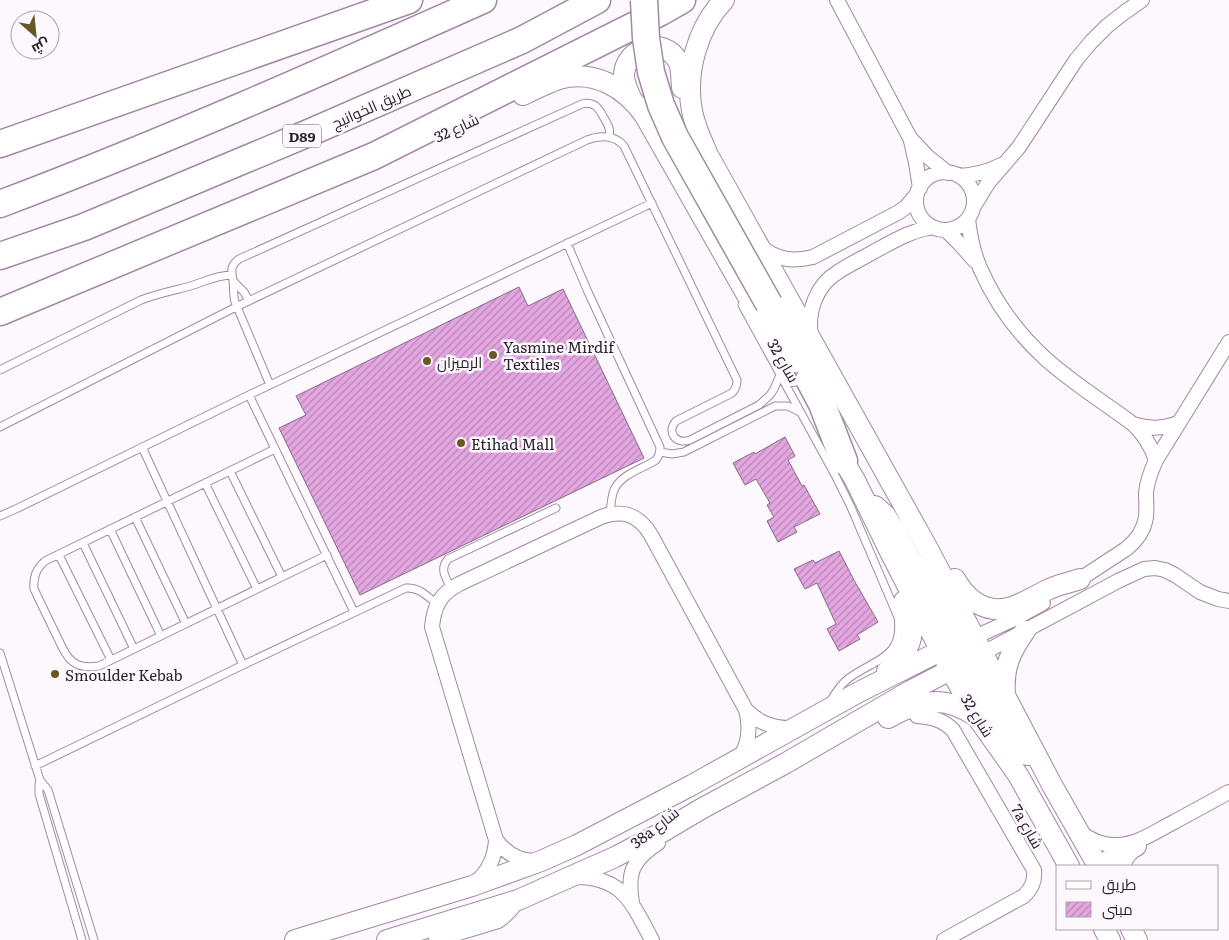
<svg xmlns="http://www.w3.org/2000/svg" width="1229" height="940" font-family="Literata,Cairo,serif">
  <style>
    .building { fill: url(#building-hatch); stroke: #846a82 }
    .lines { fill: none; stroke-linecap: round; stroke-linejoin: round }
    .lane-casing { stroke: #a189a4; stroke-width: 9 }
    .street-casing { stroke: #a189a4; stroke-width: 16 }
    .secondary-casing { stroke: #a189a4; stroke-width: 22 }
    .highway-casing { stroke: #a189a4; stroke-width: 29 }
    .lane { stroke: #fff; stroke-width: 7 }
    .street { stroke: #fff; stroke-width: 14 }
    .secondary { stroke: #fff; stroke-width: 20 }
    .highway { stroke: #fff; stroke-width: 26 }
    .highway-bridge-casing { stroke: #a189a4; stroke-width: 29; stroke-linecap: butt }
    .highway-bridge { stroke: #fff; stroke-width: 26 }
    .poi-dot { fill: #675825; stroke: #fdf8fe; stroke-width: 2 }
    .labels { text-anchor: middle; dominant-baseline: central; stroke-width: 5; stroke-linejoin: round; paint-order: stroke }
    .shield { fill: #fdf8fe; stroke: #6a626c; stroke-width: 1 }
    .shield-label { font-size: 14px; font-weight: bold; fill: #2b222d }
    .street-label { font-size: 15px; fill: #2b222d; stroke: #fdf8fe }
    .poi-label { font-size: 15px; fill: #2b222d; stroke: #fdf8fe; text-anchor: start }
  </style>
  <defs>
    <pattern id="building-hatch" width="6" height="6" patternUnits="userSpaceOnUse" patternTransform="scale(1.25)"><rect width="6" height="6" fill="#e3a6e0"/><path d="M-1 1l2-2M0 6l6-6M5 7l2-2" fill="none" stroke="#b887b6"/></pattern>
  </defs>
  <rect width="100%" height="100%" fill="#fdf8fe"/>
  <path class="building" d="M519,287L528,306L563,289L644,458L360,595L279,428L306,415L296,396Z
    M785,437L795,456L788,460L802,486L804,485L820,514L794,527L797,532L778,542L767,521L774,517L767,505L770,503L756,479L745,485L733,463L754,452L755,454Z
    M839,551L855,582L878,622L857,635L860,639L839,651L827,629L836,624L817,583L805,589L794,569L813,560L815,563Z"/>
  <g class="lines">
    <g class="lane-casing">
      <path id="lane" d="M567,243L588,292L660,447C660,453 659,456 656,460C642,469 621,474 614,490C611,498 611,506 610,514
        M233,281L244,292L249,301
        M742,305L835,475L850,505L898,617C904,658 875,659 849,678C841,684 835,693 830,702
        M0,370L141,300C156,294 171,291 187,287C202,283 215,275 232,275
        M270,385L235,302C233,295 234,288 233,281C232,271 229,267 239,259L582,104C594,101 599,108 604,118C608,125 611,129 609,137
        M249,395L354,612
        M0,427L236,307L587,140C600,135 615,135 624,146L737,380C737,386 736,389 732,393L676,421C666,432 676,445 690,440L759,405L770,395L774,389L780,375
        M142,447L243,665
        M275,449L45,561C36,569 33,577 34,589L62,647C70,664 80,669 99,666L327,555
        M660,452L672,454L684,452L775,406H788L800,412
        M230,471L282,577
        M205,483L257,589
        M0,516L18,508L249,395L652,203
        M135,517L186,624
        M110,529L161,636
        M83,543L134,649
        M59,555L111,660
        M451,588C446,578 439,569 448,559L556,508
        M0,653L40,780L39,785V794L82,940
        M35,766L243,665L406,588C419,587 427,596 437,604
        M40,780L48,790L94,940"/>
    </g>
    <g class="street-casing">
      <path id="street" d="M837,0L910,138L928,157L948,173
        M911,141L916,163L920,188
        M916 201a29 29 0 1 1 58 0a29 29 0 1 1-58 0Z
        M959,176C974,175 988,172 1001,165
        M974,206L988,183L1019,147L1076,60L1091,42L1107,26L1125,12L1142,0
        M968,219C970,236 973,252 980,268C995,302 1019,335 1047,360C1074,384 1105,403 1133,424C1144,434 1151,446 1156,460
        M946,230L960,244L975,261
        M760,246C777,260 792,262 813,257L899,212L906,207L917,194
        M811,336C807,312 816,285 838,272C850,264 863,258 875,251C894,241 910,231 932,227
        M1133,424C1149,429 1162,429 1178,423
        M1074,583L1126,549C1136,541 1144,531 1146,517C1147,509 1146,501 1146,493C1147,481 1151,471 1156,460L1229,342
        M975,637L1012,620L1043,603
        M983,653L1118,581L1144,569L1155,568L1165,570L1175,575L1200,592L1218,599L1229,601
        M746,710C760,724 775,729 794,728
        M917,716C932,717 943,720 953,730L1034,870C1035,881 1032,888 1024,896L944,940
        M1080,833C1092,840 1103,846 1117,845C1137,845 1156,831 1174,822C1192,812 1211,802 1229,792
        M496,840C506,853 520,862 537,861
        M1123,866L1126,859L1135,848
        M576,877C623,877 632,903 652,940
        M476,882C489,871 495,857 496,840L432,627C434,606 440,594 459,584L601,517C624,509 639,515 651,535L746,710C751,728 749,743 740,758
        M632,903C627,873 632,860 658,843
        M436,940L498,921C507,915 512,909 518,900"/>
    </g>
    <g class="secondary-casing">
      <path id="secondary" d="M724,0C697,28 685,73 692,111C695,127 702,141 708,155L927,547L1052,785L1098,866
        M523,95C535,89 547,83 559,79C594,69 626,88 645,116L793,376
        M631,98C628,91 624,83 624,75C625,48 663,35 678,61C682,68 681,79 682,88
        M836,448L855,480L890,552L950,669L977,717L1018,775L1069,866
        M875,506L885,515L894,529L953,636L958,643L969,650
        M955,579C967,600 986,615 1012,607C1024,603 1035,596 1047,590C1057,585 1068,583 1080,579
        M954,655L965,661L970,667L1003,725L1027,755
        M887,671C912,652 919,630 904,601
        M1005,694C1003,668 1010,652 1025,631
        M888,718C921,700 944,694 977,717
        M1098,866L1136,846
        M1104,929L1110,940
        M1131,929L1137,940
        M295,940L472,886L541,861L577,845L692,785L859,692L940,651L975,637
        M387,940L518,900L615,857L659,834L701,809L786,763L910,691L983,653"/>
    </g>
    <g class="highway-casing">
      <path id="highway" d="M0,144L409,0
        M0,204C164,142 324,71 483,0
        M0,256L84,227L311,132L522,40L597,0
        M769,304L822,404L844,461
        M0,312L374,156L661,12L682,0"/>
    </g>
    <use href="#lane" class="lane"/>
    <use href="#street" class="street"/>
    <use href="#secondary" class="secondary"/>
    <use href="#highway" class="highway"/>
    <g class="highway-bridge-casing">
      <path id="highway-bridge" d="M644,0L646,38L651,72L661,105L675,137L769,304"/>
    </g>
    <use href="#highway-bridge" class="highway-bridge"/>
  </g>
  <g class="poi-dot">
    <circle cx="493" cy="355" r="5"/>
    <circle cx="427" cy="361" r="5"/>
    <circle cx="461" cy="443" r="5"/>
    <circle cx="55" cy="674" r="5"/>
  </g>
  <g class="labels">
    <rect class="shield" x="283" y="124.5" width="38" height="23" rx="4"/>
    <g class="shield-label">
      <text x="302" y="136">D89</text>
    </g>
    <g class="street-label">
      <text transform="translate(371 106) rotate(-24)">طريق الخوانيج</text>
      <text transform="translate(456 127) rotate(-25)">شارع 32</text>
      <text transform="translate(784 360) rotate(60)">شارع 32</text>
      <text transform="translate(978 715) rotate(58)">شارع 32</text>
      <text transform="translate(1028 826) rotate(60)">7a شارع</text>
      <text transform="translate(654 827) rotate(-38)">38a شارع</text>
    </g>
    <g class="poi-label">
      <text x="503" y="346">Yasmine Mirdif<tspan x="503" dy="17">Textiles</tspan></text>
      <text x="437" y="361">الرميزان</text>
      <text x="471" y="443">Etihad Mall</text>
      <text x="65" y="674">Smoulder Kebab</text>
    </g>
  </g>
  <rect x="1056" y="865" width="162" height="65" fill="#fdf8fe" stroke="#a9a2aa"/>
  <rect x="1066" y="881" width="25" height="8" fill="#ffffff" stroke="#a9a2aa"/>
  <text x="1102" y="890" font-size="15" fill="#2b222d">طريق</text>
  <rect x="1066" y="902" width="25" height="15" fill="url(#building-hatch)" stroke="#a9a2aa"/>
  <text x="1102" y="915" font-size="15" fill="#2b222d">مبنى</text>
  <g transform="translate(35 35) rotate(153)"><circle r="24" fill="#fdf8fe" stroke="#a9a2aa"/>
  <path d="M0-4L9 19L0 12L-9 19Z" fill="#675825"/>
  <text y="-8" font-size="14" font-weight="bold" text-anchor="middle" fill="#2b222d">ش</text>
  </g>
</svg>
